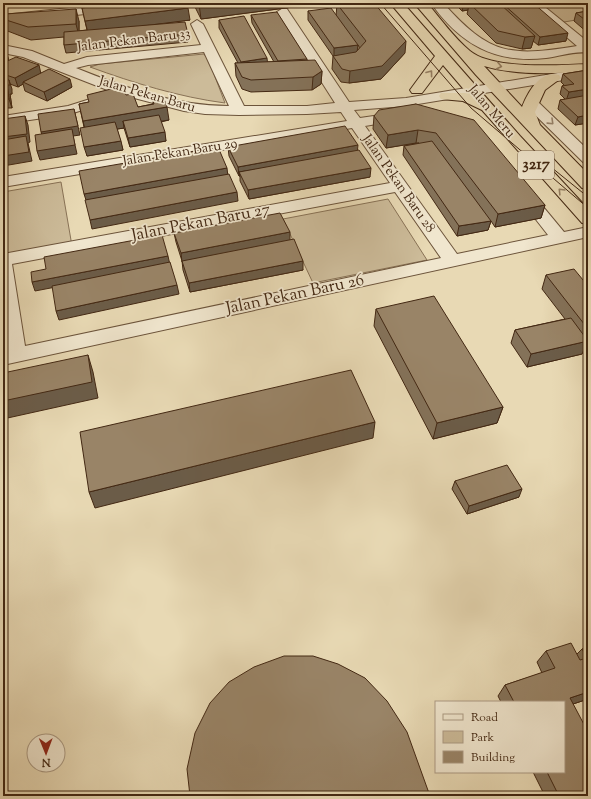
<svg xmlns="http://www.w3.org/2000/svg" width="591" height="799" font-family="'Sorts Mill Goudy',serif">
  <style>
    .green { fill: #cb9; stroke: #887256 }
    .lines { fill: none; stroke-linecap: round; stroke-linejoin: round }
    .minor-casing { stroke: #6c543b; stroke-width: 2 }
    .highway-casing { stroke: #432813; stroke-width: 2 }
    .minor { fill: #f0e6ce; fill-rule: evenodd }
    .highway { fill: #e8d9b4; fill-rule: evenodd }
    .tram { stroke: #432813; stroke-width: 1 }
    .wall { fill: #847259; stroke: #432813; fill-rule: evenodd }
    .shaded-wall { fill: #6b5c48; stroke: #432813 }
    .building { fill: #998467; stroke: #432813 }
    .oneway { stroke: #968064 }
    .oneway2 { stroke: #9a8770 }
    .labels { text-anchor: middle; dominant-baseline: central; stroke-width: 3.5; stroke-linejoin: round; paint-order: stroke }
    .far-street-label { font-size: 14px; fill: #432813; stroke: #f0e6ce }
    .shield { fill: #f0e6ce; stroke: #77614b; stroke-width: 1 }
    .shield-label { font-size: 16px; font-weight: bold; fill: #432813 }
    .street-label { font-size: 17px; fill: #432813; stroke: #f0e6ce }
  </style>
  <rect width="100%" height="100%" fill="#e8d9b4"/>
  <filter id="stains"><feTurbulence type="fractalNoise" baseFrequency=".005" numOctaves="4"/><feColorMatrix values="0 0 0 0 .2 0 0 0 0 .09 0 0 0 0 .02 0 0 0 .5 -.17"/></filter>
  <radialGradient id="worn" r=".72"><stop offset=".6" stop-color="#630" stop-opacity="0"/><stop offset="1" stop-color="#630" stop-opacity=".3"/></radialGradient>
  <path class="green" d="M569,3H588V18L558,23L539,7Z
    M204,54L209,61L225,103C179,97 134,83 90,67L100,64Z
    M61,182L72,246L3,259V192Z
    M388,199L427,260L313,283L283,219Z"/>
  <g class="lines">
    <g class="minor-casing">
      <path id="minor" d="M117,3H155L149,7L3,23V15Z
        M431,3H443C490,55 509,57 577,46L527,3H540L588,42V53C578,50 557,57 546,58C495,64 460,44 431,3Z
        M283,8L287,9L349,102L406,98L588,68V76L406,106L354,110L360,118L401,112L406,113L408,116L406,119L365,126L457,254L548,235L516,194L518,191L524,189L530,191L564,232L588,227V237L3,365V351L5,350L3,331V254L390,183L352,128L3,187V177L347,121L341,112L307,114L239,115L205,114L184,111L115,93L23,57L3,53V45L32,51L64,64L87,57L201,45L191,24L197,20L203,24L244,106H307L335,103L277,12ZM204,52L229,106C176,106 126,88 76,68L88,65ZM395,192L441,258L25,346L12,264Z
        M106,94L111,95L113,98L111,101L70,114L3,124V116L68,106Z
        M531,99L536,100L588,150V164L583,162L526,106L524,103L526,100Z"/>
    </g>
    <g class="highway-casing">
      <path id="highway" d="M390,3H403L520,136L588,209V224L582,223L482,110L463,101L441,99L439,96L441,93H467L443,65L422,93H412L410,90L435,56Z
        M414,3H427C441,19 454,38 470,51C493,70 559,65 588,64V72C553,73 518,76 484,66L522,107C528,92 540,70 559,75L561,78L545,90L535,112L540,125L588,174V189L582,188L476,75Z"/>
    </g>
    <use href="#minor" class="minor"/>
    <use href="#highway" class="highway"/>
    <path class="tram" d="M380,3L471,108L588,208
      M536,155L588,197"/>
  </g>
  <path class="wall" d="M193,3H324L201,19Z
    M454,3H533L566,41L538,45L533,41L531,48L522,49L496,43L467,14L468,10L462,11Z
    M337,4L405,53L381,79L349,83L341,82L332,69L333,56L308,20V11L336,16ZM358,45L360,48L358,50Z
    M82,8L190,20L149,25L188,34V42L66,53L64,45V37L31,40L5,30L3,25V16L79,21V31L87,30Z
    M588,11V33L574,21L576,13Z
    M251,15L307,59V60L322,71L321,84L312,90L251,92L242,89L236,76L235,63H238L219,28V20L268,62H274L252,23Z
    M3,53L7,54L9,61L41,73L72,87L47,101L25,91L23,84L18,87L10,84L12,94H10L12,108H3Z
    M588,70V123L575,125L558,109L560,100L565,99L560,94L562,86L564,85L561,82L563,74Z
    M120,91L138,107L153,104V101L169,120L161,122L166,141L130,147L124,128L117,129L123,150L87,156L84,127L79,104L89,102Z
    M416,104L545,205L541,218L495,227L491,221L488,230L457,236L403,155L404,146L419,143H416L386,148L373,129L374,116Z
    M228,147L357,150L370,177L249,199L240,181V176H239L229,156Z
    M174,233L290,240L303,270L190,292L183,270L182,261L176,242Z
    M546,275L588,286V350L586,347L582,354L527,367L511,343L515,330L565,319L542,289Z
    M376,309L503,407L497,423L433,439L374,326Z
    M455,481L519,497L467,514L452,489Z
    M588,647V699L573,704L588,796H545L533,772H564V702H501L498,696L505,685L542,673L537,662L546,651L577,654L582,649Z"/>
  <path class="shaded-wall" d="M204,3H324L201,19L199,4Z
    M464,3H469L468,10L462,11Z
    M188,8L190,20L88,33L85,21Z
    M76,9L79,21V36L76,24Z
    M568,33L566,41L538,45L540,37Z
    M535,36L531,48L522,49L525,37Z
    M406,41L405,53L381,79L349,83L350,71Z
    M358,45L357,53L334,57V48Z
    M7,54L9,63L3,66V56Z
    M267,58L268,67L241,70V62Z
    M39,65L41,74L23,82V84L18,87L15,78Z
    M322,71L321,84L312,90L313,77Z
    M70,79L72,87L47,101L44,92Z
    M9,80L12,89V94H10L12,108L9,99L7,85Z
    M588,89V97L566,101L569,92Z
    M167,107L169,120L125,127L123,121L124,128L86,134L83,121Z
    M74,109L80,135L73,136L77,154L40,160L37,151L44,141L41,132Z
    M588,115V123L575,125L578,117Z
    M25,116L28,125L30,142L28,143L32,161L3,166V137Z
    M418,130L416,143L386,148L388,135Z
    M165,132L166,141L130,147L128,138Z
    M121,141L123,150L87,156L84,147Z
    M358,145L357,154L239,172L240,176H239L238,167Z
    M227,168L228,177L87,203L84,194Z
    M371,168L370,177L249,199L248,190Z
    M237,192L238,201L92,229L90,220Z
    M545,205L541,218L495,227L498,214Z
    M491,221L488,230L457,236L459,226Z
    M290,232V241L182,262L181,253Z
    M168,256L170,265L35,291L32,282Z
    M303,261V270L190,292L189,283Z
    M177,285L179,294L59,320L56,311Z
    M588,341L582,354L527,367L531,354Z
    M88,355L93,372L98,398L3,419V401Z
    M503,407L497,423L433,439L437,423Z
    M375,422L373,438L95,508L89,492Z
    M522,489L519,497L467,514L469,506Z
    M588,692V699L564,707L570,698Z"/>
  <path class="building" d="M119,3H186L188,8L85,21L82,8Z
    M347,3H374L406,41L382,66L350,71L342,69L333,56L356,52L366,41L337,4Z
    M469,3H499L535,36L525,37L498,31Z
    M502,3H533L568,33L540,37Z
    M331,8L358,45L334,48L308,11Z
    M76,9V24L28,27L3,19V16L5,14Z
    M588,11V22L576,13Z
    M277,12L307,59L278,61L251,15Z
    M244,16L267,58L241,62L219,20Z
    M185,22L188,34L64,45V32Z
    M3,53L7,54L3,56Z
    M16,57L39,65L15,78L3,74V63Z
    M315,60L322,71L313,77L251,80L242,77L235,63Z
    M49,69L70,79L44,92L23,82Z
    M588,70V89L569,92L562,86L574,84L563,74Z
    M3,78L9,80L10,85H7L9,99H3Z
    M119,87L120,91L124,90L126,95L133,94L138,107L154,104L153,101L164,99L167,107L83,121L79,104L89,102L87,95Z
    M588,95V115L578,117L560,100Z
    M416,104L474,120L545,205L498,214L436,133L418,130L388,135L374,116L379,110Z
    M74,109L78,126L41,132L38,114Z
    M159,115L165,132L128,138L123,121Z
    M25,116L27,134L3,137V119Z
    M115,122L121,141L84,147L80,128Z
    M345,126L358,145L238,167L228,147Z
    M72,129L75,145L37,151L35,135Z
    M26,136L29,152L3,156V140Z
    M432,141L491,221L459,226L404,146Z
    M218,147L227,168L84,194L79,171Z
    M359,150L371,168L248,190L239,172Z
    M229,174L237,192L90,220L85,200Z
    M280,213L290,232L181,253L174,233Z
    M162,235L168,256L32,282L31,272L46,269L44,257Z
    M294,239L303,261L189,283L182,261Z
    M170,262L177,285L56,311L52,286Z
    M574,269L588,286V329L546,275Z
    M434,296L503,407L437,423L376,309Z
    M571,318L588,341L531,354L515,330Z
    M88,355L92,382L3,401V373Z
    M351,370L375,422L89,492L80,432Z
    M507,465L522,489L469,506L455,481Z
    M571,643L580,660L587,658L582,649L588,647V692L570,698L588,732V796H559L547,772H564V702H514L505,685L555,668L546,651Z
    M284,656H313L338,664L365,678L387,701L407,732L430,796H190L187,769L195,733L210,703L229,682L254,667Z"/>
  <defs><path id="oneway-chevron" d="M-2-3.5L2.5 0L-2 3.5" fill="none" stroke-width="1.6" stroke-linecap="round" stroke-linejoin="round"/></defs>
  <g class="oneway">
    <use href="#oneway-chevron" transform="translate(499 66) rotate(11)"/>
    <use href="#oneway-chevron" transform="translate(430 73) rotate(-53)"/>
    <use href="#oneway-chevron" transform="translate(561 191) rotate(-134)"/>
  </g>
  <use class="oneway2" href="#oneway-chevron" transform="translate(551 122) rotate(44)"/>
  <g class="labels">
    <g class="far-street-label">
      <text transform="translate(134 41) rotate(-7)">Jalan Pekan Baru 33</text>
      <text transform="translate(147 95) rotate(16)">Jalan Pekan Baru</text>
      <text transform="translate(491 112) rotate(50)">Jalan Meru</text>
      <text transform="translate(180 153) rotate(-9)">Jalan Pekan Baru 29</text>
      <text transform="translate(398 184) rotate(55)">Jalan Pekan Baru 28</text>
    </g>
    <rect class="shield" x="518" y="151" width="36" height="28" rx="3"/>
    <g class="shield-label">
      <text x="536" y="165">3217</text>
    </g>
    <g class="street-label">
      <text transform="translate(201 223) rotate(-11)">Jalan Pekan Baru 27</text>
      <text transform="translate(295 295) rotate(-12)">Jalan Pekan Baru 26</text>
    </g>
  </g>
  <rect width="591" height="799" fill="none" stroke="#e8d9b4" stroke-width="16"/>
  <rect x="4" y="4" width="583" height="791" fill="none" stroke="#432813" stroke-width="2"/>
  <rect x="8" y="8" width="575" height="783" fill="none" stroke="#432813"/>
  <rect x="435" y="701" width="130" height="72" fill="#f0e6ce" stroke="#ab9a83"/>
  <rect x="443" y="714" width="20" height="6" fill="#f0e6ce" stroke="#ab9a83"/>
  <text x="471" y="721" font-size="12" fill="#432813">Road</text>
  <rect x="443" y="731" width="20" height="12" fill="#ccbb99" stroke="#ab9a83"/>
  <text x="471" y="741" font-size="12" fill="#432813">Park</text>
  <rect x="443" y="751" width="20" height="12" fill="#998467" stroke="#ab9a83"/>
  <text x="471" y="761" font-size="12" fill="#432813">Building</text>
  <g transform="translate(46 753) rotate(179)"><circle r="19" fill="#f0e6ce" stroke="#ab9a83"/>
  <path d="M0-3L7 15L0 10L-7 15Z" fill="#8f2418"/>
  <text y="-6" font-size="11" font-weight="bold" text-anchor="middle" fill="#432813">N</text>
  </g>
  <rect width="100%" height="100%" filter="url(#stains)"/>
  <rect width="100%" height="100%" fill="url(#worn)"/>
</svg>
